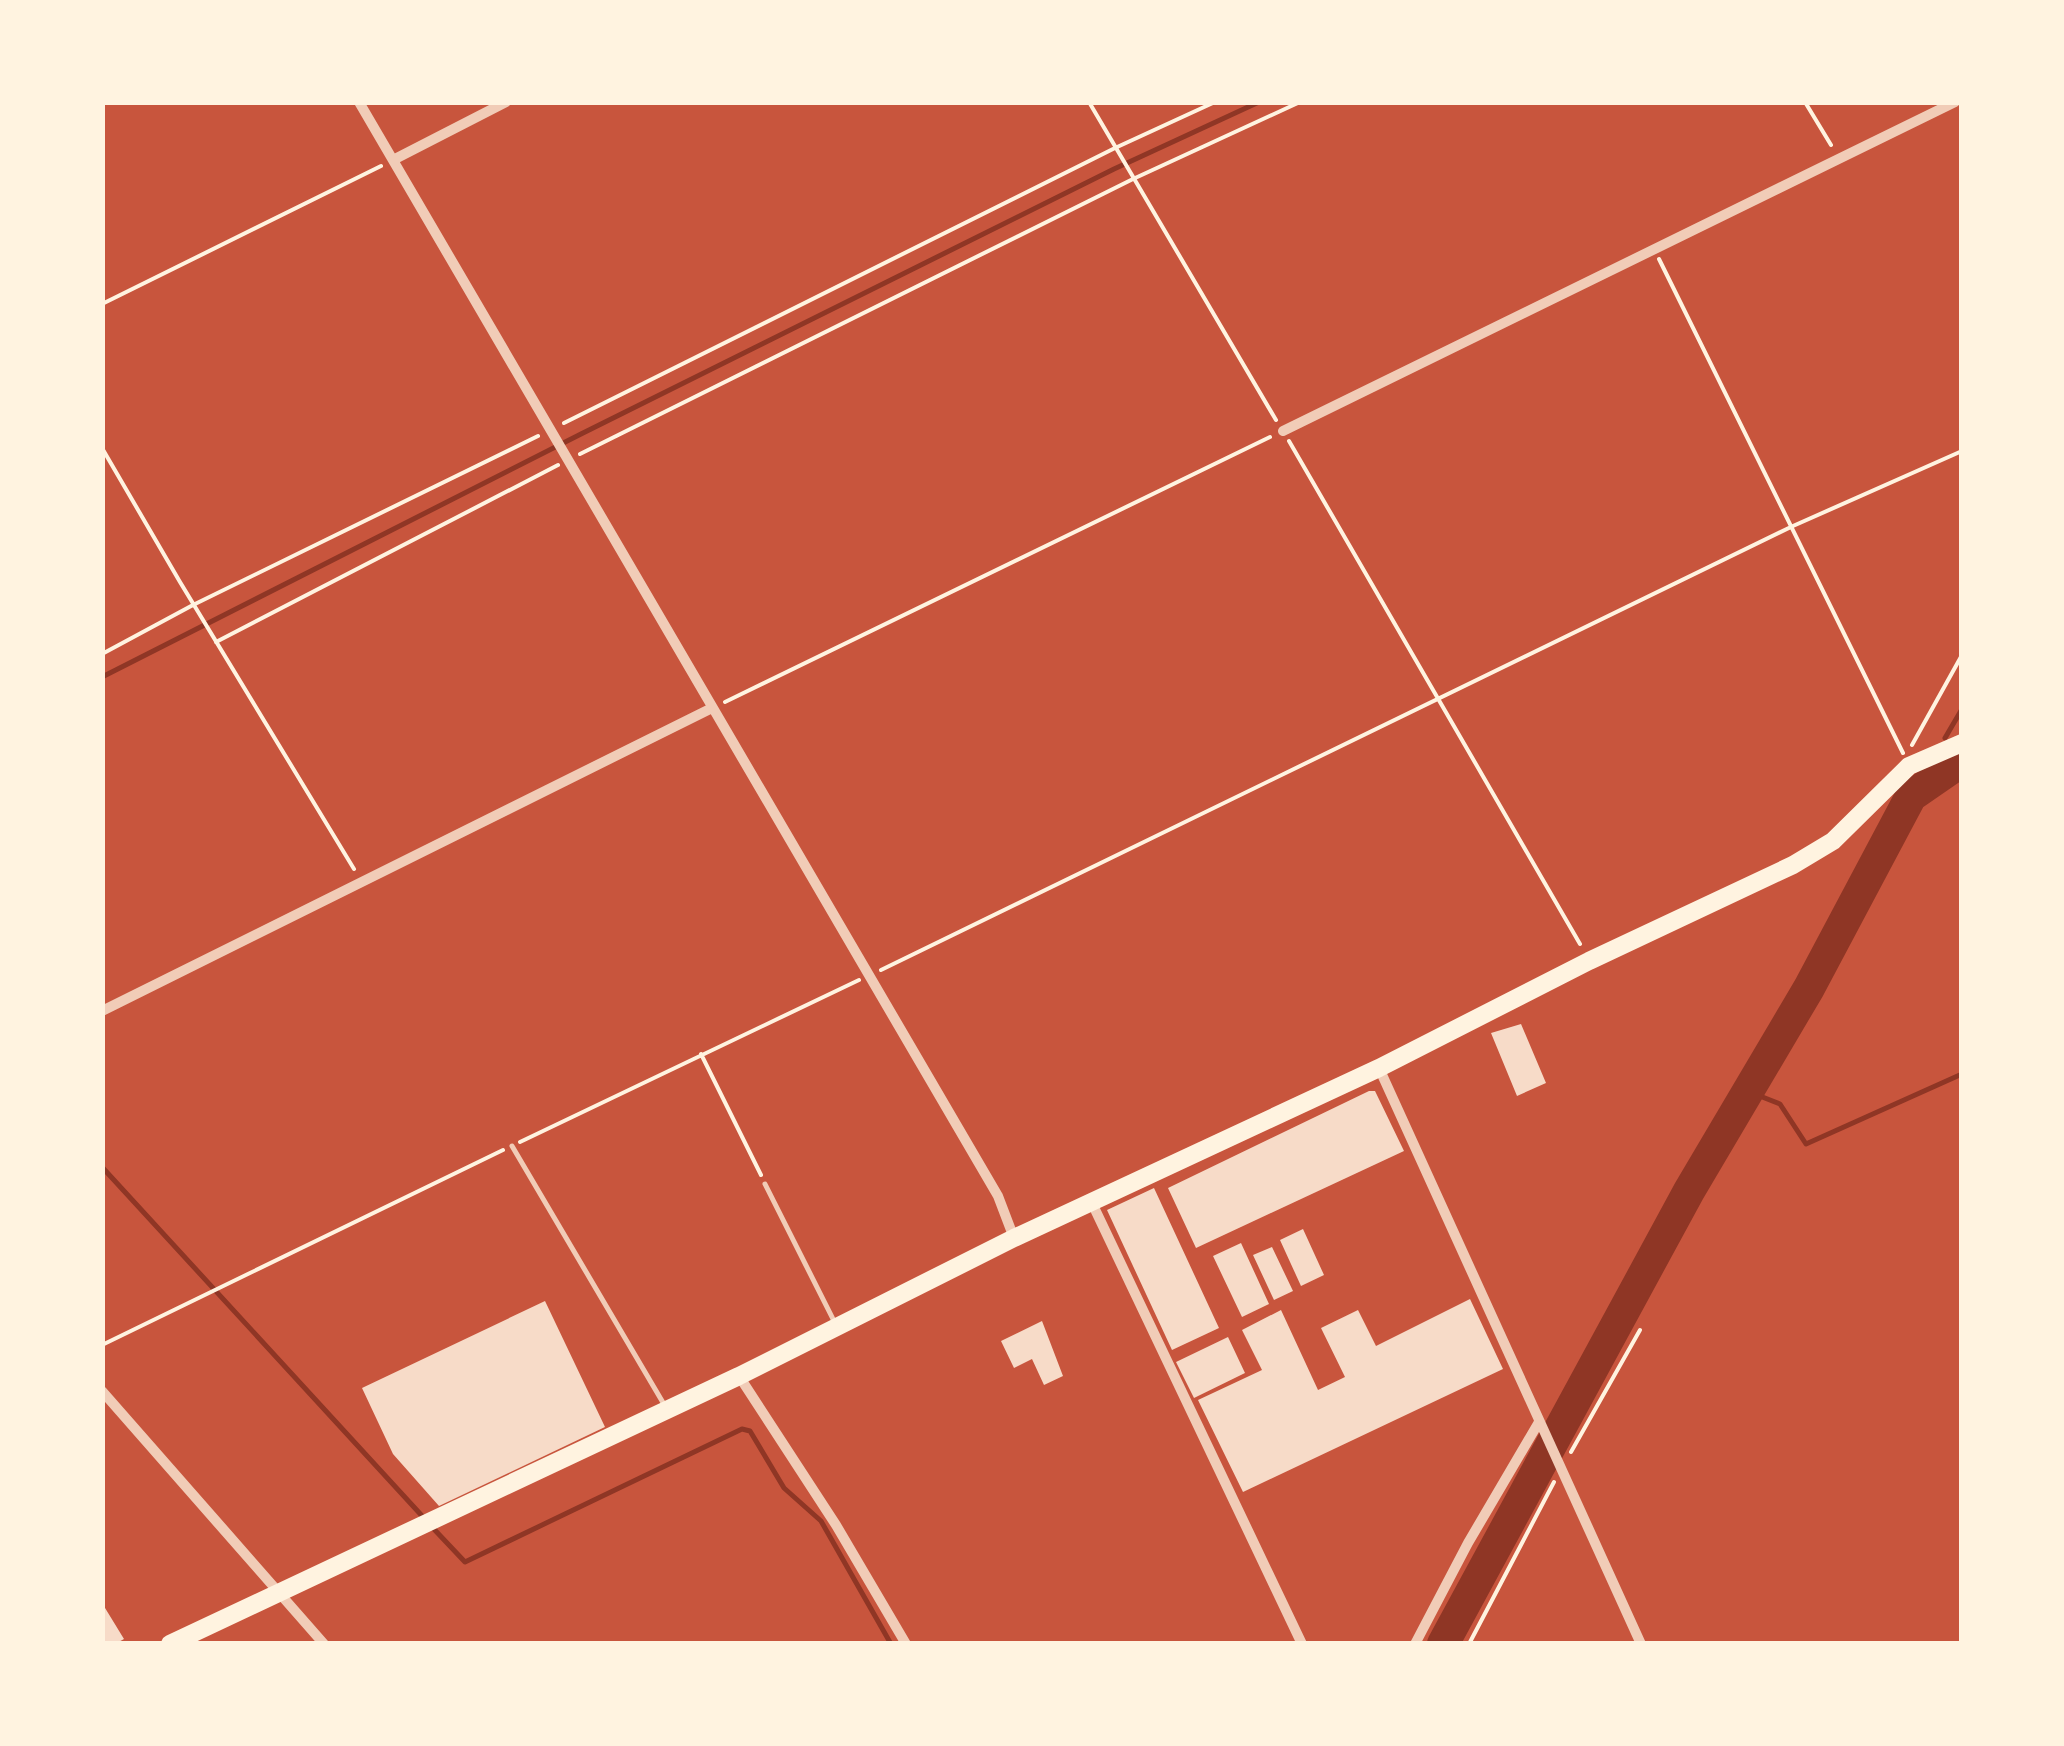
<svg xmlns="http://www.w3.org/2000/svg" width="2064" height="1746" font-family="'Source Sans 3',sans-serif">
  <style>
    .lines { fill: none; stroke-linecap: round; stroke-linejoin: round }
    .stream { stroke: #8f3625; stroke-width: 5 }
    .river { stroke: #8f3625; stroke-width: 32 }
    .building { fill: #f7dbc8 }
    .path { stroke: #fff3e0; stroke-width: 4 }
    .service { stroke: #f1ccb7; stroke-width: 5 }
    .minor { stroke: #f1ccb7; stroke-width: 10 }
    .primary { stroke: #fff3e0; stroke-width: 18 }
  </style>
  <rect width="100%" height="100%" fill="#c8553d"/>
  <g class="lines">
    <path class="stream" d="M102,677L581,434L1114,169L1259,102
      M1945,738L1962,709
      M1953,767L1962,763
      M1747,1091L1780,1104L1806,1144L1962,1074
      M102,1167L424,1518
      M431,1526L465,1562L742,1429L750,1431L784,1488L821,1521L891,1644"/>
    <path class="river" d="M1443,1644L1689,1191L1809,988L1911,796L1953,767"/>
  </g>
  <path class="building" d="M1521,1024L1546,1083L1517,1096L1491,1033Z
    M1369,1091H1375L1404,1151L1196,1248L1168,1188Z
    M1154,1188L1219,1328L1172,1350L1107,1210Z
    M1303,1229L1324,1275L1301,1286L1280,1240Z
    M1241,1243L1269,1304L1242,1317L1213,1256Z
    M1272,1247L1293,1291L1274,1300L1253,1255Z
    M1470,1299L1503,1369L1243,1492L1198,1400L1262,1370L1242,1330L1281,1310L1318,1390L1345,1377L1321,1328L1358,1310L1376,1346Z
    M545,1301L605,1427L439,1506L393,1454L362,1388Z
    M1042,1321L1063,1376L1044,1385L1032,1359L1014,1368L1001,1341Z
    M1228,1337L1245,1373L1194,1398L1176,1362Z
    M102,1603L124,1639L115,1644H102Z"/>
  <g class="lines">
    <path class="path" d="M1089,102L1276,420
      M1805,102L1831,145
      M1659,259L1903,753
      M102,304L381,166
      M564,423L1115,148L1215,102
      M1289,441L1580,944
      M102,448L180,582L354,869
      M580,454L1133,179L1300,102
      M216,642L558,465
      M102,654L193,605L538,436
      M725,702L1270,437
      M1912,745L1962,655
      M881,970L1793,526L1962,451
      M701,1054L761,1175
      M520,1142L859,980
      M102,1345L503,1150
      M1571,1452L1640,1330
      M1469,1644L1554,1482"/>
    <path class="service" d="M512,1146L665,1406
      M765,1184L835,1323"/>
    <path class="minor" d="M359,102L998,1196L1014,1238
      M393,160L506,102
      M1283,431L1955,102
      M102,1011L712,708
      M1379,1068L1641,1644
      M1091,1201L1302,1644
      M739,1376L836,1525L906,1644
      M102,1391L324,1644
      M1415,1644L1468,1543L1539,1422"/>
    <path class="primary" d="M170,1644L739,1376L1014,1238L1379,1068L1589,961L1793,865L1833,841L1909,766L1962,743"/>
  </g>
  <rect width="2064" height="1746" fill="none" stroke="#fff3e0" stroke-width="210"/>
</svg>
